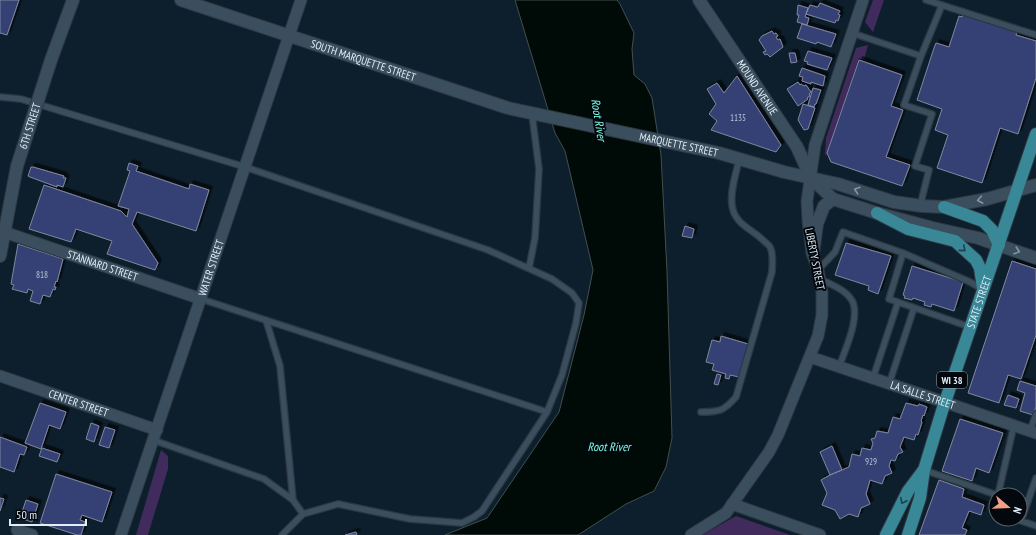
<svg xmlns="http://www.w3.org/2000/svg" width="1036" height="535" font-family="'PT Sans Narrow',sans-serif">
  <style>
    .green { fill: #412b5c }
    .water { fill: #000a07; stroke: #444e4f }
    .building { fill: #354175; stroke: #80879d; filter: url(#shadow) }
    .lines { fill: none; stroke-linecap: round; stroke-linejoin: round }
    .service-casing { stroke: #2d3741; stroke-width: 8 }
    .minor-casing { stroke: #2d3741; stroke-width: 13 }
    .tertiary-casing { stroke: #2d3741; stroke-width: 14 }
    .primary-casing { stroke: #2d3741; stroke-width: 14 }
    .service { stroke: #3a4e5d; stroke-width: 5.5 }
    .minor { stroke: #3a4e5d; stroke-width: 11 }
    .tertiary { stroke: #3a4e5d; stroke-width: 12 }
    .primary { stroke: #398898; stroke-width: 12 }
    .tertiary-bridge-casing { stroke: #2d3741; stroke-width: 14; stroke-linecap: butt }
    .tertiary-bridge { stroke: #3a4e5d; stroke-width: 12 }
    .oneway { stroke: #8596a2 }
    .oneway2 { stroke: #1b424c }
    .labels { text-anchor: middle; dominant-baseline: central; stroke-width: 4; stroke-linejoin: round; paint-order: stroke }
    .number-label { font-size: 9px; fill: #b6c2d6 }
    .shield { fill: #03080e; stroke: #9ea8b0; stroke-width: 1 }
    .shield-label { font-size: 10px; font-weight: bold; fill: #e1edf6 }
    .street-label { font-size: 11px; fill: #e1edf6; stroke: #03080e }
    .water-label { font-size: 12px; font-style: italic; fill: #7dfbe2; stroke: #03080e }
  </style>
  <defs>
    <filter id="shadow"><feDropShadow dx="3.5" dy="-3.5" stdDeviation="0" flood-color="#0009"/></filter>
  </defs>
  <rect width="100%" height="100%" fill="#0d1f2c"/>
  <path class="green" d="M873,0H884L873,32L865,22Z
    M868,45L864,60L859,58L826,156L825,154L826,138L856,48Z
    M161,450L168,456V469L148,535H136Z
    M736,516L790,535H702Z"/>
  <path class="water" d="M515,0H617L620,4L634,33L632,49L634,75L645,84L652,98L661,155L667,271L672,438L666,467L654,491L626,504L578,535H445L487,518L559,412L584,315L593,270L565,151L555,133Z"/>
  <path class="building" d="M0,0H19L7,35L0,33Z
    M820,3L840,11L838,14L840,15L838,21L836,20L835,23L806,14L810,5L817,7H818Z
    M798,5L808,8L805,17L809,18L807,25L797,22L799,15H797Z
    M963,13L1017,31L1016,35L1036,41V78L1018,134L1000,128L982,183L937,168L948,135L935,130L942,109L917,100L934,48L936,43L949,47L959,16L962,17Z
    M802,24L836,34L831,47L817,42L816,44L797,38Z
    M772,31L774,34L776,33L778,36L776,37L778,40L780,39L783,47L770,57L767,54L765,55L763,52L766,51L759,40L762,36Z
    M808,51L832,58L827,70L807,64L808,62L804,61Z
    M789,53H795L797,62L791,63Z
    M859,60L902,75L891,106L903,110L886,157L910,165L902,186L831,162L827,153Z
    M802,68L825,76L823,86L811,82V84L802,81L803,77L799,76Z
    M737,76L781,145L776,152L711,130L717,121L709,114L716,104L707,89L717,83L724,93Z
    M798,82L800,85L801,84L804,86L806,85L811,92L809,94L810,96L807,98L808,99L798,106L787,89Z
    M813,88L821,90L816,104H815L814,107L808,105Z
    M803,104L815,108L808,129L804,130L798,120Z
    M129,163L138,166L136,171L189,189L190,184L209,190L196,231L137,212L132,224L158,263L155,270L107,254L112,241L76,229L71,242L29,229L44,185L121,211L127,217L129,209L118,206L130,171L127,170Z
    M31,167H33L64,176L63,178H66L63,187L57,185V187L30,177L28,176Z
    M685,226L694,229L692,238L682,236Z
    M846,243L891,256L878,294L868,290L869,286L835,275Z
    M18,244L63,259L57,282L56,281L54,287H56L55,290L53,289L50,297L43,295L40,304L30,301L33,291L28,289L27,293L12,289L14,285L11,284Z
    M1012,261L1036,269V335L1021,379L1008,375L999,403L968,393Z
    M912,266L963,282L954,311L932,304L931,307L924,305L925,302L913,298L912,300L904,298L905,296L903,295Z
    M721,336L748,344L739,377L730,375L729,379L725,378L726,374L712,370L714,364L706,362L712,340L720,342Z
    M717,374L721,375L718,385L714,384Z
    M1020,381L1036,386V407L1033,415L1020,411L1025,393L1017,390Z
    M1008,395L1019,399L1016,408L1004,405Z
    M40,403L66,412L60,429L49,425L41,449L25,443Z
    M906,403L918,406L919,404L927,407L924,416L923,415L921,421L922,422L918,435L916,434L914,440L904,437L900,447L903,452L898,454L895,461L891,460L889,466L892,473L885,476L882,484L870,480L866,494L870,504L861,508L858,517L849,514L840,519L835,510L822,505L827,493L821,480L830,475L849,467L852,454L860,456L862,448L871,450L873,443L871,439L875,438L877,431L888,433L893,417L900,419Z
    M960,419L1003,433L989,473L976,468L972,481L942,471Z
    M91,423L99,426L94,442L86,439Z
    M105,427L115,430L109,448L99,445Z
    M0,437L27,447L24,455L20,454L14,472L0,467Z
    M832,446L842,470L830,475L820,452Z
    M42,448L60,454L57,462L39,456Z
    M56,474L112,492L102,522L82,515L80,520L85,522L81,535H77L40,523Z
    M939,480L964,489L962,497L984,505L981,515L969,511L962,528L967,530L965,535H919Z
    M0,498L4,499L0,511Z
    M26,500L38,504L32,522L20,518Z
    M356,532L357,535H345Z"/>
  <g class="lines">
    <g class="service-casing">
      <path id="service" d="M926,0L1036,35
        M852,33L921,56
        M0,97L21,99L245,167L488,250L552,279L572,293L579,303L576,323L562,375L547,412L482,511L474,517L462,523L410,519L338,504L303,514L282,535
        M922,206V198L929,170L915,166L932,114L904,105L921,56L942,5
        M903,253L889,299L970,327
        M529,268L535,238L539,169L532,114
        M818,270L835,252L843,232L903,253L970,282L982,289
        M820,279C830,284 844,289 851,299C862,314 845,350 839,367
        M201,299L547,412
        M266,320L280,366L293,500
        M873,378L898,302
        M889,384L914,308
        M701,412C719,412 724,411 736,397L772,272C772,265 774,254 770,247C769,245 766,243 764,241C752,229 734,224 732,205C730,190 736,174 739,160
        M1030,431L1036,414
        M153,440L264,479L293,500L303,514
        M924,470L997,495
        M998,495L1014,425
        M996,501L993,511L996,512
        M1016,519L1036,526
        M1021,521L1036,478"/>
    </g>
    <g class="minor-casing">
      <g id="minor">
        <path id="s1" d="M4,232L201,299"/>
        <path id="s2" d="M810,357L1036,433"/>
        <path id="s3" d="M0,376L157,430"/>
        <path d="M732,504L820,535"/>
        <path d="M17,530L32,535"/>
        <path id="s4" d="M121,535L301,0"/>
        <path d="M691,535L726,513L769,452L778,435L818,336L822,315V292L818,270L812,253L808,221L807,201L815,145L863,0"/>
      </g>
    </g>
    <g class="tertiary-casing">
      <g id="tertiary">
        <path id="s5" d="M181,0L508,108L719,153L784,172L838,184L894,202L922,206L944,207L987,199L1036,185"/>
        <path id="s6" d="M699,0L797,147L811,178L833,199L877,213L933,228L978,238L1036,258"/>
        <path d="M51,60L73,0"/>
        <path d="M813,254L817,224L824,206L833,199"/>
        <path d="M0,256L17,166"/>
      </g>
    </g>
    <g class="primary-casing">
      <g id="primary">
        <path d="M944,207L983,221L992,230L999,245"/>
        <path d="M877,213L908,229L955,241L976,260L980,268L983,288"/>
        <path d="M886,535L908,491L923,471"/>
        <path id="s7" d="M908,535L920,498L924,470L942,411L1036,134"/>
      </g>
    </g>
    <use href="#service" class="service"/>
    <use href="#minor" class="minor"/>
    <use href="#tertiary" class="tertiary"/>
    <use href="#primary" class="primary"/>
    <g class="tertiary-bridge-casing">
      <g id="tertiary-bridge">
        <path id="s8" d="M17,166L51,60"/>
      </g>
    </g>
    <use href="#tertiary-bridge" class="tertiary-bridge"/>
  </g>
  <defs><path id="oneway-chevron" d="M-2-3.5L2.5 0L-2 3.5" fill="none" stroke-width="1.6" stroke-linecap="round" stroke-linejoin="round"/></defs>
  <g class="oneway">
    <use href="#oneway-chevron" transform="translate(857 190) rotate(-162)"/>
    <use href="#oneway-chevron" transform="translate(980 200) rotate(169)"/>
    <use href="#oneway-chevron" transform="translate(1017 251) rotate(18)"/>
  </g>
  <g class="oneway2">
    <use href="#oneway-chevron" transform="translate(963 249) rotate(41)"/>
    <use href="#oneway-chevron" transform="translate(903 501) rotate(117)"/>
  </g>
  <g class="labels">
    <g class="number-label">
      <text x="738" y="117">1135</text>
      <text x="42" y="274">818</text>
      <text x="871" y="461">929</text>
    </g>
    <rect class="shield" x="937" y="372" width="30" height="16" rx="3"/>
    <g class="shield-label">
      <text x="952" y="380">WI 38</text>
    </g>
    <g class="street-label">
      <text stroke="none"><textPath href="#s5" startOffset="192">SOUTH MARQUETTE STREET</textPath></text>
      <text stroke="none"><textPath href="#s6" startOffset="105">MOUND AVENUE</textPath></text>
      <text stroke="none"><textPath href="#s8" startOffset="42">6TH STREET</textPath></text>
      <text stroke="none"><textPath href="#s5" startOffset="519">MARQUETTE STREET</textPath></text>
      <text transform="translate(815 259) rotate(79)">LIBERTY STREET</text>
      <text stroke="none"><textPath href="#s1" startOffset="104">STANNARD STREET</textPath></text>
      <text stroke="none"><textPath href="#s4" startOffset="282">WATER STREET</textPath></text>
      <text stroke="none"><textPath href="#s7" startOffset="244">STATE STREET</textPath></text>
      <text stroke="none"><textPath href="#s2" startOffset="119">LA SALLE STREET</textPath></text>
      <text stroke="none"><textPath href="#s3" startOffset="83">CENTER STREET</textPath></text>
    </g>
    <g class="water-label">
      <text transform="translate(599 120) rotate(81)">Root River</text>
      <text x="609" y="446">Root River</text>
    </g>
  </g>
  <g transform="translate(1008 507) rotate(109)"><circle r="19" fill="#03080e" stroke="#5c646b"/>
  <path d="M0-3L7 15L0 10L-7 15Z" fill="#f49e87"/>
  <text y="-6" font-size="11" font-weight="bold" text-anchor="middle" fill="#e1edf6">N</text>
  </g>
  <path d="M10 519v6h76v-6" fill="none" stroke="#e1edf6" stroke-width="2"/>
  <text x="16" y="519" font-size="12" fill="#e1edf6" stroke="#03080e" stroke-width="3" paint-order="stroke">50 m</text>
</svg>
